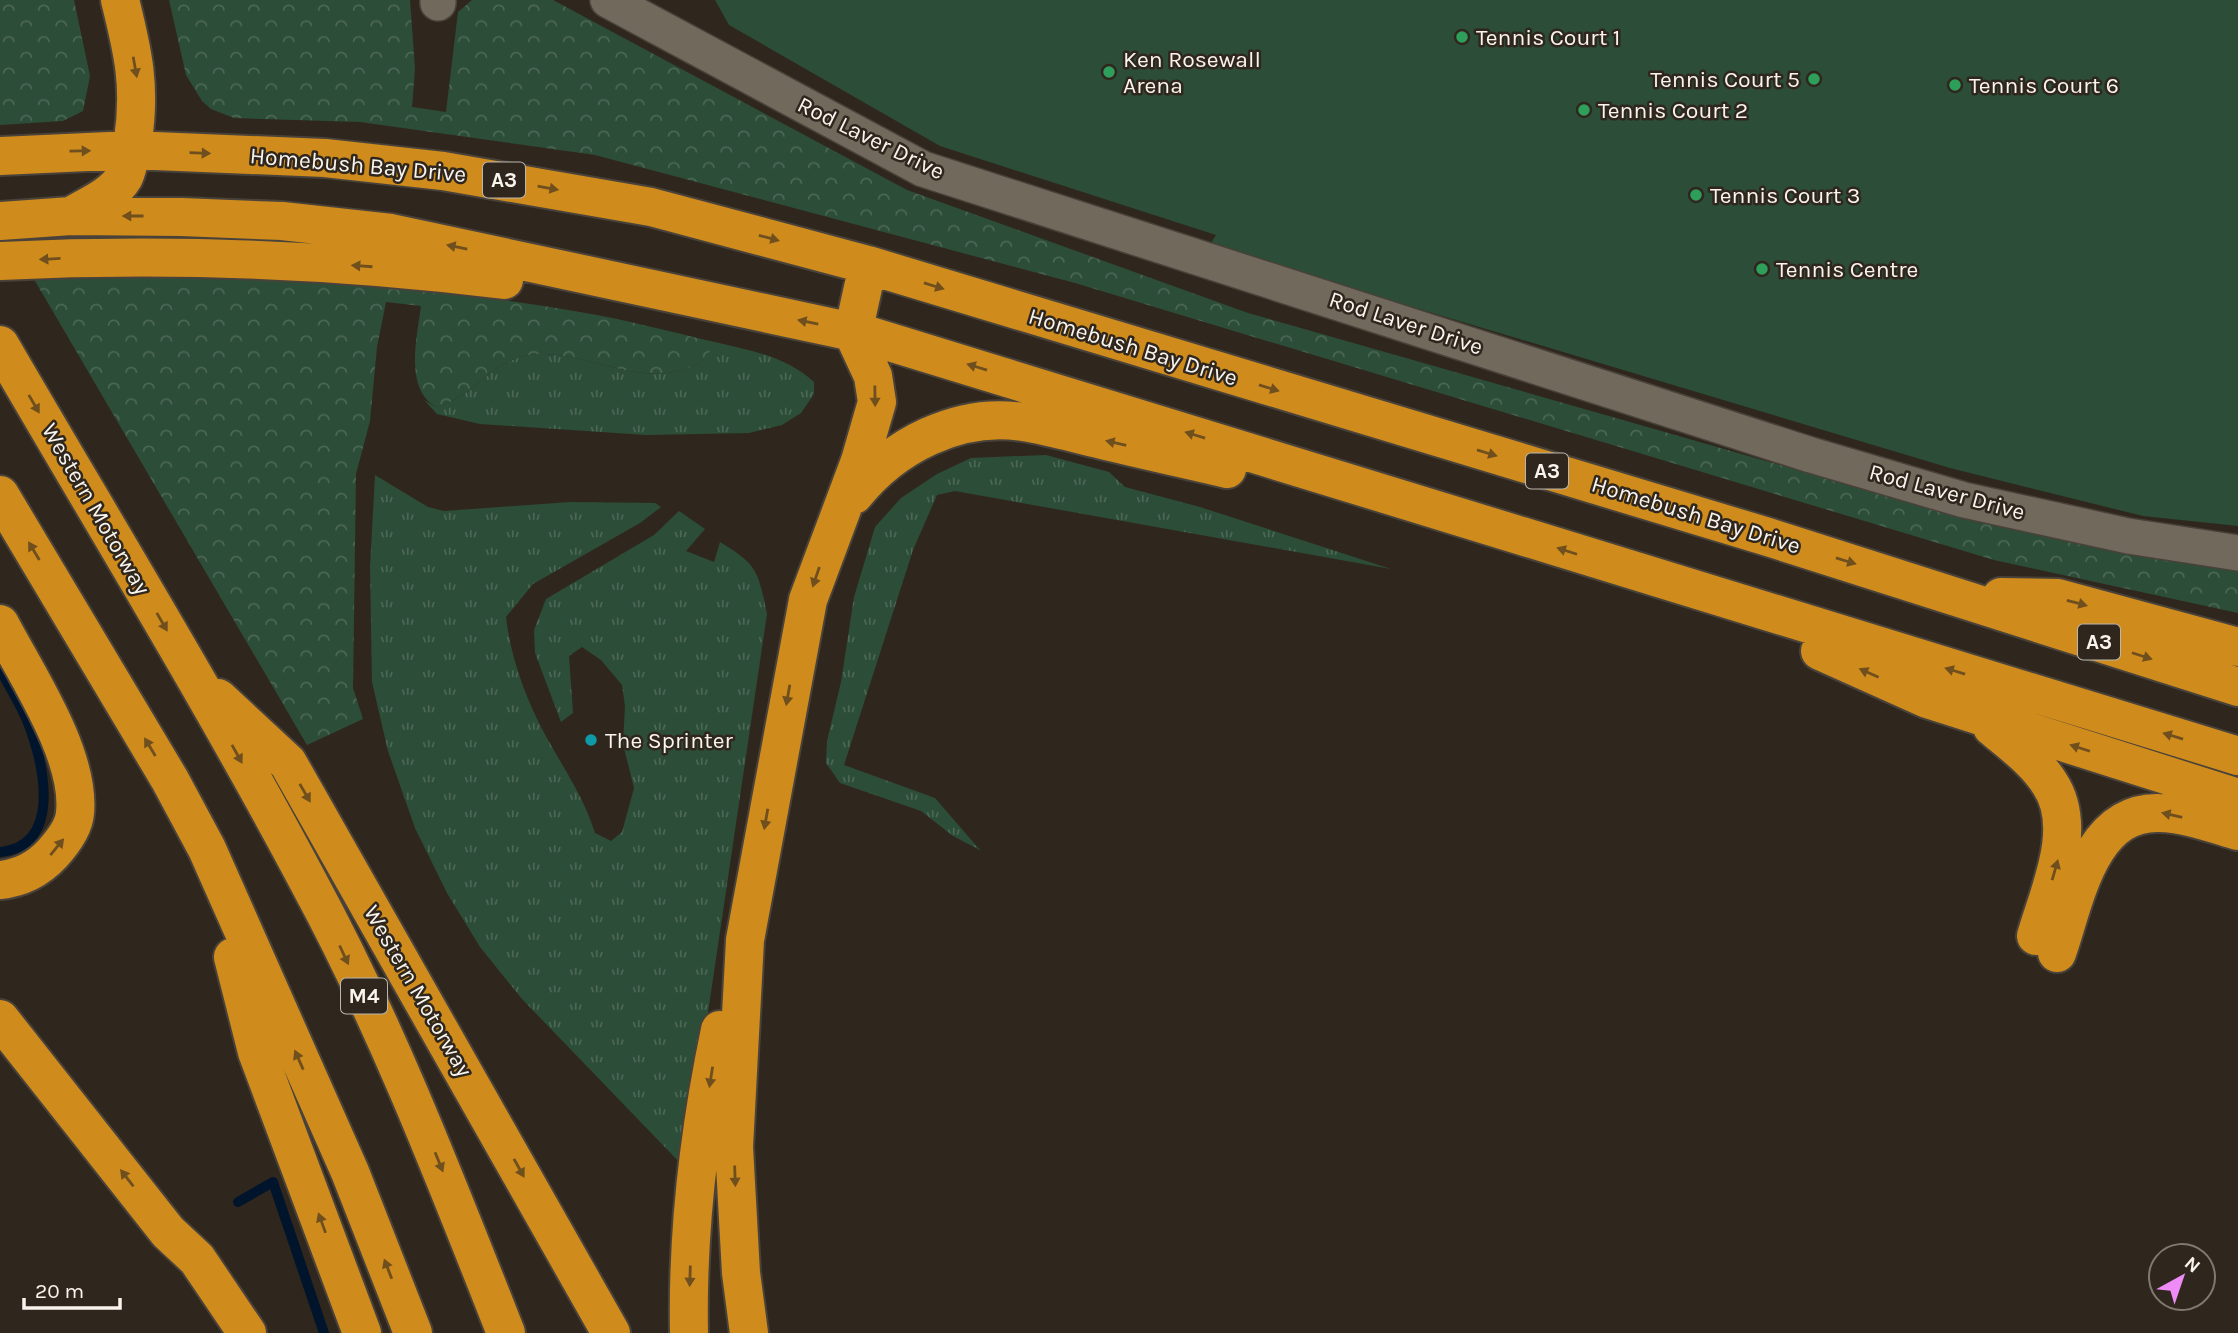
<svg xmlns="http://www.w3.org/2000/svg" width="2238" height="1333" font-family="Karla,sans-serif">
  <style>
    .grass { fill: url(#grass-tufts) }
    .forest { fill: url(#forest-crowns) }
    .garden { fill: #2c4d38 }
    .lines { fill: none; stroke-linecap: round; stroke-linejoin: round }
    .stream { stroke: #00152b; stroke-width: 10 }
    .street-casing { stroke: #49423a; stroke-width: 38 }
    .highway-casing { stroke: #49423a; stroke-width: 42 }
    .street { stroke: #72695d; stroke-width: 35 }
    .highway { stroke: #cf8b1c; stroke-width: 38 }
    .oneway { fill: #6f4f1d }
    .leisure-dot { fill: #2e9e5b; stroke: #2f271d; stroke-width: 2.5 }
    .culture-dot { fill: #0f9aa8; stroke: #2f271d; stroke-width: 2.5 }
    .labels { text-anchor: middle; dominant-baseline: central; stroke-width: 5; stroke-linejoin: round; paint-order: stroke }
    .shield { fill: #2f271d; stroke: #bcb6af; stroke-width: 2 }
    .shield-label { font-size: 21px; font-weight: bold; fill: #f9f4ed }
    .poi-label { font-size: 23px; fill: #f9f4ed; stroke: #2f271d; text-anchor: start }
    .street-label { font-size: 23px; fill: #f9f4ed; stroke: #2f271d }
  </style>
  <defs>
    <pattern id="grass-tufts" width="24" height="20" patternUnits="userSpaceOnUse" patternTransform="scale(1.75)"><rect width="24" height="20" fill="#2c4d38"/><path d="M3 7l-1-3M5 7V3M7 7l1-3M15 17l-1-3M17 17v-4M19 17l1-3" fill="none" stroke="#4b6755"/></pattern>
    <pattern id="forest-crowns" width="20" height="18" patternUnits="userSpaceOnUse" patternTransform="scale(1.75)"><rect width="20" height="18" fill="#2c4d38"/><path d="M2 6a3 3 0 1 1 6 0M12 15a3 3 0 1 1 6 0" fill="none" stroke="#4b6755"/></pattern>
  </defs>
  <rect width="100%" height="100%" fill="#2f271d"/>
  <path class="grass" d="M715,342C752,351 785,356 814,382V394L801,413L782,425L749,433L646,435L480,424L437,414L424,400L436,407C477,398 493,353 543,354C596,355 648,391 699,363C705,360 711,348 715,342Z
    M1046,455L1109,472L1125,487L1200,507L1391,569L955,491L937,495L913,550L844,765L935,798L980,850L953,836L921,811L840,783L826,763L827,741L841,682L854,597L875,527L901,498L937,474L971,458Z
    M375,475L428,507L444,511L570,502L655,503L661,507L640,523L533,584L506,617C511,660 527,702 548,740C566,772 584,798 595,833L611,841L622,832L634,788L623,744L625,706L622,685L601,660L582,647L569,656L573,713L561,722L535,653L534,630L546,599L654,535L679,511L705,529L686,551L714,562L720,542C758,565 758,571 767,614L685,1168L522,999L480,947L447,893L415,828L388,751L372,682L370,567Z"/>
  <path class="forest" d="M0,0H74L90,76L83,111L63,121L0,125Z
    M169,0H410L415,69L412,107L446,112L458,12L472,0H553L907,190L1248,313L1938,510L2238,572V613L1994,560L1075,283L595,155L360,122L234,118L211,109L202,101L186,75Z
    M28,269C211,276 398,280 580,312C625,319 670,332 715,342C711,349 706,360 699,363C648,391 596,355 543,354C493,353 477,398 436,407C404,388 417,338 421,306L386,302L377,347L370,421L356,474L353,688L363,719L307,745Z"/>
  <path class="garden" d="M715,0H2238V526L2143,516L1950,468L1209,246L1216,235L940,146L729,25Z"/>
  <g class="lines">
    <path class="stream" d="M0,669C10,688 23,708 30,728C44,767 62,846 0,852
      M238,1202L273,1182L324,1333"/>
    <g class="street-casing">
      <path id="street" d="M438,0V3
        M608,0L923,169L1811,455L1964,500L2128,536L2238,553"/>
    </g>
    <g class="highway-casing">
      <path id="highway" d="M0,156L131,150L325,158L443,171L651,207L868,265L1768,537L2238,687
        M71,216C89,205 113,196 124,177C129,167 131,151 133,140C141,86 133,52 120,0
        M0,221L71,216L181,217L282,221L391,233L867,335L2238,756
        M0,261C168,253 336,259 504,280
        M853,333L868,265
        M0,345C104,524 212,700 309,883C387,1027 446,1181 506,1333
        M0,495L170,780L207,849L350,1172L413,1333
        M854,495C893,446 958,412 1023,422C1049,426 1076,434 1102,440C1143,450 1185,459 1227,469
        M2001,597L2058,598L2238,647
        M0,624C26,674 81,755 75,813C74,828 62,843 52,854C38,869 20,878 0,880
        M1820,651L1927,699L2238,798
        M218,698L288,763L611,1333
        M1992,727C2012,744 2036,761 2050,784C2079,828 2049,891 2036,936
        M2057,953C2075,902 2089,811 2159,813C2184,813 2214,824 2238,831
        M233,957L257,1052L362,1333
        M0,1019L168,1232L197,1259L247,1333
        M689,1333C687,1231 699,1130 720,1030
        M749,1333L741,1273L734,1147L745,940L808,600L860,461L877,402L873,376L853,333"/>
    </g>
    <use href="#street" class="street"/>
    <use href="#highway" class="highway"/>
  </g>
  <defs><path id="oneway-solid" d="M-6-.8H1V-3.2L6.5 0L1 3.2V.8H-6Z" transform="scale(1.75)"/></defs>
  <g class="oneway">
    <use href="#oneway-solid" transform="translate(135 67) rotate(80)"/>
    <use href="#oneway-solid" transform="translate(80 151) rotate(-1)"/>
    <use href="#oneway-solid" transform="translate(200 153) rotate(2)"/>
    <use href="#oneway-solid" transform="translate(548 188) rotate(10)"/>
    <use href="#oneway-solid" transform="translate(133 216) rotate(-180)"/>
    <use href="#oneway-solid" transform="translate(769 238) rotate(15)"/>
    <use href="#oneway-solid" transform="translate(457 247) rotate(-168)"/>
    <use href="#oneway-solid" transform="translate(50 259) rotate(177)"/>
    <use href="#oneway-solid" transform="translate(362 266) rotate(-176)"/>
    <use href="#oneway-solid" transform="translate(934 286) rotate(17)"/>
    <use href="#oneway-solid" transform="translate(808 322) rotate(-168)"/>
    <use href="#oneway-solid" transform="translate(977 367) rotate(-163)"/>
    <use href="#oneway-solid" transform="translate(1269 388) rotate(17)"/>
    <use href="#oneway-solid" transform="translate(875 396) rotate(89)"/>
    <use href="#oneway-solid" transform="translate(34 404) rotate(60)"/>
    <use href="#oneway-solid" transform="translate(1195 435) rotate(-163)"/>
    <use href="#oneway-solid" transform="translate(1116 443) rotate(-167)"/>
    <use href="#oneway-solid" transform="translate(1487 453) rotate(17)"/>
    <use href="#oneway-solid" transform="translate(34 551) rotate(-121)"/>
    <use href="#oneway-solid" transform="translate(1567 551) rotate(-162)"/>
    <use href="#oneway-solid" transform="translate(1846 561) rotate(17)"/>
    <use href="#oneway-solid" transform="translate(816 577) rotate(109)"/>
    <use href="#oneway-solid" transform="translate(2077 603) rotate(15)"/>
    <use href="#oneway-solid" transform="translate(162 622) rotate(60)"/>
    <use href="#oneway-solid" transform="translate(2142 656) rotate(18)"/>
    <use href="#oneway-solid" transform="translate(1955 671) rotate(-163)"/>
    <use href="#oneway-solid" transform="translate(1869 673) rotate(-156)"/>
    <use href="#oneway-solid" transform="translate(788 695) rotate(100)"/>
    <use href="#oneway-solid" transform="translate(2173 736) rotate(-163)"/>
    <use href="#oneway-solid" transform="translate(150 747) rotate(-121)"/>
    <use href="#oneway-solid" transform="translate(2080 748) rotate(-162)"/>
    <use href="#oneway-solid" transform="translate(237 754) rotate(61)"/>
    <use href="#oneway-solid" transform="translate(305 793) rotate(60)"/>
    <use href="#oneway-solid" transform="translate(2172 815) rotate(-167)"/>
    <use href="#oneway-solid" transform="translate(766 819) rotate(100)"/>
    <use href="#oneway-solid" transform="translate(57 847) rotate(-51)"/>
    <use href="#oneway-solid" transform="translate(2055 870) rotate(-74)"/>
    <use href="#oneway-solid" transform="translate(344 955) rotate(65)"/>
    <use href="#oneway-solid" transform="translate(299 1060) rotate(-114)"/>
    <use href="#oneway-solid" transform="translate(711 1077) rotate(99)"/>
    <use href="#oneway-solid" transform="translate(439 1162) rotate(68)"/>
    <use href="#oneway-solid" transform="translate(519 1168) rotate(61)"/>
    <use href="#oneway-solid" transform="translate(735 1176) rotate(88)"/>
    <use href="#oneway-solid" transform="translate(127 1178) rotate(-128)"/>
    <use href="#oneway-solid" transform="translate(322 1223) rotate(-110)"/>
    <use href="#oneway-solid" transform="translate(388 1269) rotate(-111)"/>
    <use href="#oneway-solid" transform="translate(690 1276) rotate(92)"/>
  </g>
  <g class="leisure-dot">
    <circle cx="1462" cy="37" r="7"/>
    <circle cx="1109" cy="72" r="7"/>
    <circle cx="1814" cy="79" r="7"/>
    <circle cx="1955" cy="85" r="7"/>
    <circle cx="1584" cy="110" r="7"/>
    <circle cx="1696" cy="195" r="7"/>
    <circle cx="1762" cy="269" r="7"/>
  </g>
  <circle class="culture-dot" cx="591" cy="740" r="7"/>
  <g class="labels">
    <g class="shield">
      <rect x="483" y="162.5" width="42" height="35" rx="5"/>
      <rect x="1526" y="453.5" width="42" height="35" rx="5"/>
      <rect x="2078" y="624.5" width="42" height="35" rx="5"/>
      <rect x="341" y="978.5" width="46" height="35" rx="5"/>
    </g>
    <g class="shield-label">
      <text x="504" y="180">A3</text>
      <text x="1547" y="471">A3</text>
      <text x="2099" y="642">A3</text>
      <text x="364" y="996">M4</text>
    </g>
    <g class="poi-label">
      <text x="1476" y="37">Tennis Court 1</text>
      <text x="1123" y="59">Ken Rosewall<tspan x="1123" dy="26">Arena</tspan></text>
      <text x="1800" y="79" text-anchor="end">Tennis Court 5</text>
      <text x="1969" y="85">Tennis Court 6</text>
      <text x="1598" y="110">Tennis Court 2</text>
      <text x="1710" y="195">Tennis Court 3</text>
      <text x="1776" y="269">Tennis Centre</text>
      <text x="605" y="740">The Sprinter</text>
    </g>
    <g class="street-label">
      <text transform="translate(871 138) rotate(26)">Rod Laver Drive</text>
      <text transform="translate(358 165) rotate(5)">Homebush Bay Drive</text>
      <text transform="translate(1406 323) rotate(18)">Rod Laver Drive</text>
      <text transform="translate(1133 347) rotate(17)">Homebush Bay Drive</text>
      <text transform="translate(1947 492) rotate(15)">Rod Laver Drive</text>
      <text transform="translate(96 509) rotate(60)">Western Motorway</text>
      <text transform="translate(1696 515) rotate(17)">Homebush Bay Drive</text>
      <text transform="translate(418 991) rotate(60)">Western Motorway</text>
    </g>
  </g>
  <g transform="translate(2182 1277) rotate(40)"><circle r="33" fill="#2f271d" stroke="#807970" stroke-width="2"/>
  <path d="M0-5L12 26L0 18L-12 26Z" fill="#ef8bf7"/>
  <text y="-10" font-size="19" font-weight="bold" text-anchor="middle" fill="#f9f4ed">N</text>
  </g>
  <path d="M24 1298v10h96v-10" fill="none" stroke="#f9f4ed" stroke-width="3.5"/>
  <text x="35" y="1298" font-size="21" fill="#f9f4ed" stroke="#2f271d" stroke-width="5" paint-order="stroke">20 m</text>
</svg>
